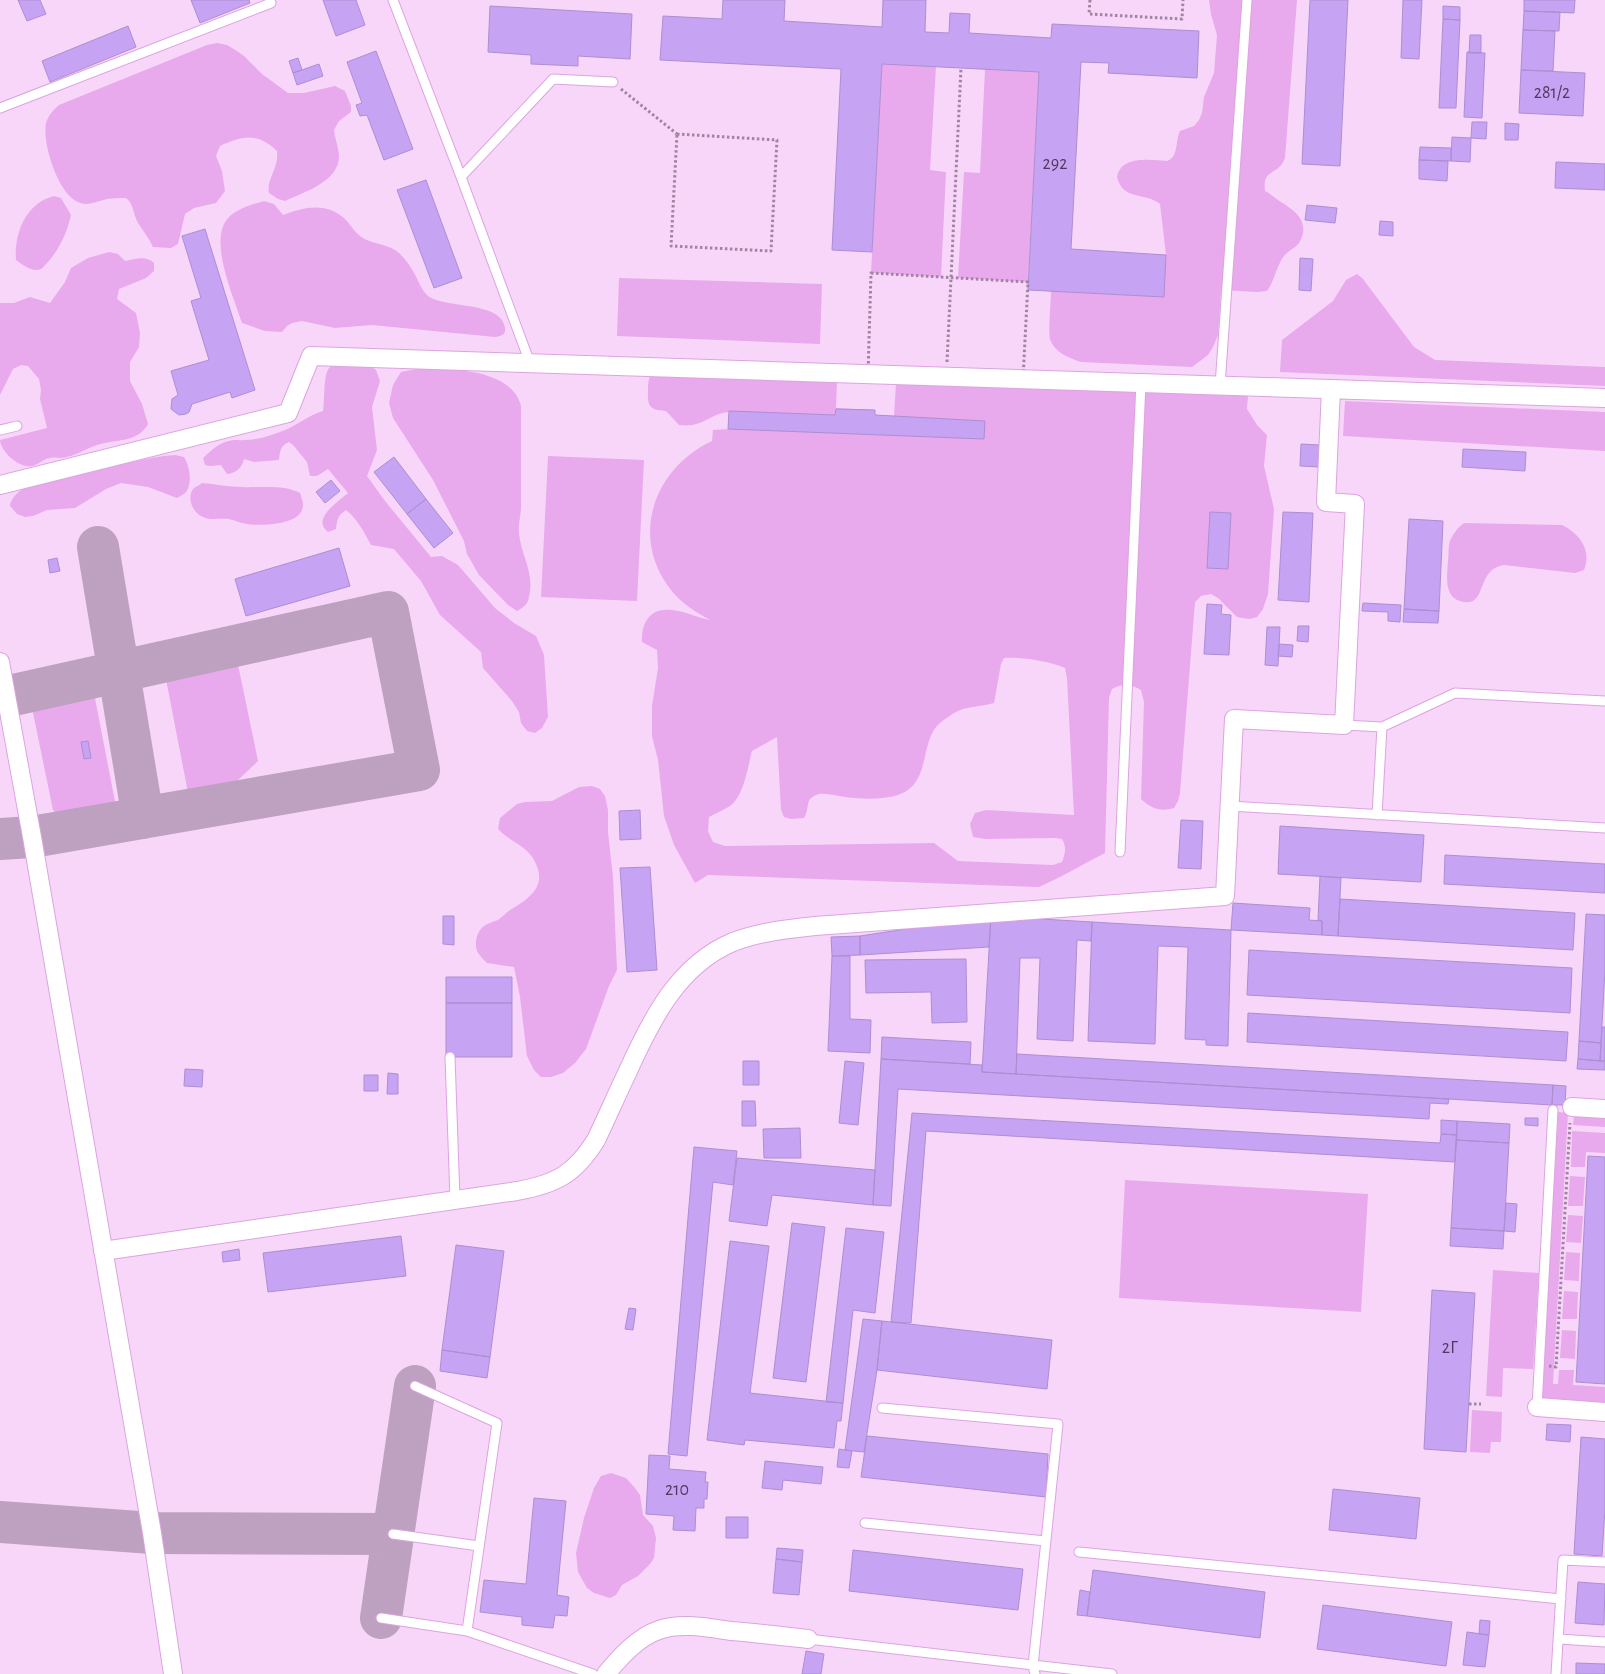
<svg xmlns="http://www.w3.org/2000/svg" width="1605" height="1674" font-family="'Alegreya Sans',sans-serif">
  <style>
    .green { fill: #e9a9ed; fill-rule: evenodd }
    .lines { fill: none; stroke-linecap: round; stroke-linejoin: round }
    .taxiway { stroke: #bea0c0; stroke-width: 42 }
    .building { fill: #c7a3f3; stroke: #ad8ed2 }
    .service-casing { stroke: #dca4df; stroke-width: 11 }
    .minor-casing { stroke: #dca4df; stroke-width: 20 }
    .path { stroke: #a184a2; stroke-width: 3; stroke-dasharray: 2.5 2.5; stroke-linecap: butt }
    .service { stroke: #fff; stroke-width: 9 }
    .minor { stroke: #fff; stroke-width: 18 }
    .labels { text-anchor: middle; dominant-baseline: central; stroke-width: 5; stroke-linejoin: round; paint-order: stroke }
    .number-label { font-size: 18px; fill: #52395e }
  </style>
  <rect width="100%" height="100%" fill="#f8d6fa"/>
  <path class="green" d="M1209,0H1297L1285,158C1278,177 1262,167 1265,191C1271,194 1275,198 1281,202C1296,211 1311,223 1299,243C1295,248 1288,251 1284,256C1276,267 1275,280 1267,291L1257,292L1221,290L1218,335L1213,347L1208,355L1192,367L1081,362C1069,358 1054,352 1050,339C1048,331 1051,301 1051,291L1164,297L1166,255L1160,204C1145,192 1123,201 1117,177C1121,155 1151,160 1167,161C1179,157 1175,141 1180,131L1194,126L1199,120L1202,113L1204,97L1214,73L1217,35L1211,14Z
    M217,43L227,45L237,51L244,56L262,74L288,93H304L335,86L345,91L351,106V112L339,121L334,130C335,139 339,148 339,157C338,182 304,192 285,201L278,199L269,193C266,179 279,169 277,151C258,132 243,136 220,146L216,156L222,171L225,191L216,203L194,208L185,214L178,244L171,248L153,247C149,238 143,231 138,223C133,214 134,204 126,198C120,198 114,198 107,199C97,201 88,207 78,202C58,194 42,143 46,123C48,116 53,110 59,105L207,45Z
    M882,64L936,66L930,170L946,172L941,277L871,273Z
    M985,69L1039,72L1028,282L958,278L964,172L980,173Z
    M54,196L61,198L71,215C67,233 59,250 47,263C46,264 42,269 41,269C33,273 23,265 16,260C14,233 26,203 54,196Z
    M264,201L274,204L283,215C306,206 329,202 347,221C352,227 356,234 363,238C374,245 392,244 401,255C406,260 411,267 414,273C419,281 421,290 428,296C447,309 502,301 505,328C506,335 501,336 495,337L372,325L335,328L302,321L292,323L287,326L282,332L265,331L242,323C234,298 212,249 224,224C231,210 250,205 264,201Z
    M109,252L118,254L125,261C135,259 146,255 154,263V271L146,278L119,289L117,299L136,313L140,333L139,347L130,362V381L142,404L148,424C138,443 115,439 97,445C85,449 74,457 61,458C58,458 54,457 50,458C41,459 37,468 26,466C15,464 1,451 0,440L47,428L40,399L41,390L39,379L28,366L21,365L13,369L0,395V303H14L30,297L50,303L65,282L71,268L88,258Z
    M1357,274L1363,279L1414,347L1435,360L1605,367V386L1280,372L1282,340L1333,301L1346,280Z
    M619,278L822,284L820,344L617,336Z
    M336,363L369,365L376,370L380,381L372,407L377,450L367,476L385,501L431,557L442,556L458,565L495,608L514,623L536,636L544,655L548,717L542,728L535,733L527,731L521,723L519,712L512,701L483,668L481,652L440,615L421,581L394,549L371,545C364,532 358,520 346,510C338,515 337,520 336,529L328,532C311,519 338,502 348,493L328,469L317,476H310L307,462L293,445L289,442C280,446 280,451 279,460L254,462L244,459C242,468 236,473 227,474L221,465L210,466L205,465L203,458C211,451 218,443 229,441C234,439 239,441 244,440C258,440 273,435 285,430C299,424 309,415 323,411C325,399 323,376 329,368C331,366 334,364 336,363Z
    M416,369C447,368 512,368 521,406C521,440 521,473 521,507C521,515 518,525 519,533C521,556 535,573 529,597C528,604 523,608 517,611L508,605L479,575L467,554L464,541L433,480L393,418L389,403L393,385L401,372Z
    M650,376L837,381L836,408L875,410V415L894,416L896,384L1248,396L1247,409L1257,425L1267,435L1264,466L1274,509L1268,594L1263,609L1257,617L1250,619L1242,618L1237,617L1218,598L1211,594L1201,596L1195,602L1180,793L1178,801L1174,808C1160,812 1152,809 1141,799L1144,702L1141,690C1130,684 1123,683 1112,689L1109,698L1105,853C1083,864 1062,877 1039,887L708,875L695,883L674,845L664,816L658,760L652,736V706L658,668L657,650L642,642C641,623 650,607 672,610C685,611 698,618 710,620C696,612 682,604 671,590C629,537 654,468 712,441L713,430L728,429L729,412C708,414 704,428 679,425L666,411C651,410 647,407 648,392C648,385 648,382 650,376ZM1004,658C1022,657 1049,661 1065,668L1067,678L1074,815L986,810L975,813L970,824L973,837L985,839L1055,838L1062,839C1067,847 1065,854 1062,862L1053,865L958,861L934,843L725,846L713,842L708,831L709,817C716,813 724,810 730,806C744,796 748,766 752,751L777,737L781,810L784,817L791,819L804,818C811,807 803,799 819,794C828,793 836,796 845,797C862,799 882,800 898,795C930,784 920,748 936,727C940,722 948,717 954,713C966,706 981,707 994,703L1001,664Z
    M1345,401L1605,412V451L1343,436Z
    M175,455L184,457C190,466 193,485 185,493C183,495 180,496 177,498L148,487L121,483L106,489L75,508L47,510L33,516L25,517L17,514L10,506C15,479 66,479 88,473C117,466 145,457 175,455Z
    M548,456L644,460L637,601L541,597Z
    M202,483C215,484 229,487 242,487C261,488 283,484 300,493C302,499 305,506 301,512C294,525 260,526 247,524C240,523 234,520 228,519C219,518 209,521 201,516C192,511 187,498 193,489C195,487 200,485 202,483Z
    M1464,523L1562,525C1580,534 1592,550 1584,570L1575,573L1504,565C1476,569 1487,605 1465,602C1443,600 1447,576 1448,561C1449,555 1448,547 1450,541C1453,534 1458,527 1464,523Z
    M236,655L258,761L219,798L190,803L164,669Z
    M93,688L118,817L68,824L53,810L31,703Z
    M592,786L600,789L605,796L608,810V832L613,877L617,970L609,986L586,1049L575,1063L563,1073L551,1077H541L534,1070L527,1056L520,997L514,967L487,963C484,960 479,955 477,951C474,943 477,931 484,926C488,923 493,922 498,920C502,917 506,913 510,910C528,899 548,887 535,862C528,846 510,842 498,829L500,818L517,804L525,802L552,801L579,787Z
    M1558,1112L1568,1113L1553,1384H1558L1559,1370H1574L1573,1385L1605,1387V1405L1542,1401Z
    M1574,1115L1605,1117V1127L1573,1125Z
    M1572,1131L1605,1133V1153L1586,1152L1585,1167H1571Z
    M1570,1176L1585,1177L1583,1206H1568Z
    M1125,1180L1368,1194L1361,1312L1119,1298Z
    M1568,1215L1583,1216L1581,1243L1566,1242Z
    M1566,1252L1580,1253L1579,1281L1564,1280Z
    M1493,1270L1539,1273L1533,1369L1503,1368L1502,1397L1486,1396Z
    M1564,1291L1578,1292L1577,1319H1562Z
    M1562,1330L1576,1331L1575,1359L1560,1358Z
    M1472,1410L1502,1412L1501,1442H1491L1490,1453L1470,1452Z
    M611,1473L626,1478L635,1488L640,1495L643,1515L653,1526L656,1538L654,1558L650,1564L638,1576L622,1585L616,1595L610,1598L594,1593L587,1588L578,1572L577,1562L576,1553L584,1518L594,1488L601,1476Z"/>
  <g class="lines">
    <path class="taxiway" d="M98,547L143,818
      M0,698L388,612L419,770L32,837L0,839
      M0,1522L152,1533L393,1534
      M381,1618L415,1386"/>
  </g>
  <path class="building" d="M18,0H40L46,14L27,21Z
    M191,0H249L250,3L200,23Z
    M323,0H356L365,25L336,36Z
    M723,0H785L784,21L882,27L883,0H926L925,32L949,33L950,13L970,14L969,33L1051,38L1052,24L1199,31L1197,78L1108,73L1109,63L1081,62L1071,249L1166,255L1164,297L1028,290L1039,72L882,64L872,252L832,250L841,69L660,60L663,16L722,19Z
    M1310,0H1348L1340,166L1302,164Z
    M1403,0H1422L1419,59L1401,58Z
    M1524,0H1575L1574,13L1524,11Z
    M490,6L632,14L630,59L578,56V66L531,64V55L488,52Z
    M1443,6L1460,7V20L1443,19Z
    M1524,11L1560,12L1559,31L1523,30Z
    M1443,19L1460,20L1456,108H1439Z
    M128,26L136,47L50,82L42,61Z
    M1523,30L1555,31L1553,71L1521,70Z
    M1470,35H1481V53H1469Z
    M376,51L413,149L384,160L367,115L360,116L356,105L362,103L347,62Z
    M1467,52L1485,53L1482,118L1464,117Z
    M298,58L302,70L293,73L289,61Z
    M319,64L323,76L297,85L293,73Z
    M1521,70L1585,73L1583,116L1519,113Z
    M1472,122H1487L1486,139L1471,138Z
    M1505,123L1519,124L1518,140H1505Z
    M1452,137L1471,138L1470,162L1451,161Z
    M1420,147L1451,148V161L1419,160Z
    M1419,160L1448,161L1447,181L1419,179Z
    M1556,162L1605,164V190L1555,188Z
    M426,180L462,278L434,288L397,190Z
    M1307,205L1337,208L1335,223L1305,220Z
    M1380,221L1393,222V236L1379,235Z
    M205,229L255,390L232,398L230,392L192,404L189,412L186,414L179,415L171,409L172,399L178,395L171,371L209,360L191,301L201,298L182,236Z
    M1300,258L1313,259L1311,291L1299,290Z
    M836,409L875,410V415L985,421L984,439L728,429L729,411L835,415Z
    M1301,444L1320,445L1319,467L1300,466Z
    M1463,449L1526,452L1525,471L1462,467Z
    M394,457L426,499L407,514L374,472Z
    M331,480L340,491L325,503L316,492Z
    M426,499L453,533L434,548L407,514Z
    M1210,512L1231,513L1228,569L1207,568Z
    M1283,512L1313,513L1309,602L1278,600Z
    M1409,519L1443,521L1439,611L1404,609Z
    M339,548L350,586L246,616L235,579Z
    M57,558L60,571L50,573L48,560Z
    M1363,603L1401,605L1400,622L1388,621V612L1362,611Z
    M1207,604L1222,605L1221,614L1231,615L1229,655L1204,654Z
    M1404,609L1439,611L1438,623L1403,622Z
    M1298,626H1309L1308,642L1297,641Z
    M1267,627H1280L1278,666L1265,665Z
    M1279,644L1293,645L1292,657L1278,656Z
    M88,741L91,758L84,759L81,742Z
    M640,810L641,839L620,840L619,811Z
    M1181,820L1203,821L1201,869L1178,868Z
    M1280,826L1424,835L1421,882L1278,874Z
    M1445,855L1605,864V893L1444,884Z
    M650,867L657,970L627,972L620,868Z
    M1320,876L1341,878L1338,936L1322,935V921L1318,920Z
    M1340,899L1575,913L1573,950L1338,936Z
    M1233,903L1310,908L1309,920L1322,921V935L1231,930Z
    M1586,914L1605,915V970L1601,1043L1579,1041Z
    M443,916H454V945L443,944Z
    M991,916L1092,922L1091,941L1077,940L1073,1041L1037,1039L1040,958H1020L1016,1074L982,1072Z
    M991,916L989,947L860,955V936Z
    M1092,922L1231,930L1228,1046L1206,1045V1040L1185,1039L1188,947L1158,946L1155,1044L1088,1041Z
    M860,936V955L832,956L831,937Z
    M1249,950L1572,968L1570,1013L1247,995Z
    M832,956H850V1019L871,1020L870,1053L828,1051Z
    M966,959L967,1022L932,1023L931,992L866,993L865,960Z
    M446,977H512V1003H446Z
    M446,1003H512V1057H446Z
    M1248,1013L1568,1032L1566,1061L1247,1042Z
    M1602,1027H1605V1061H1600Z
    M882,1037L971,1042L970,1064L881,1059Z
    M1579,1041L1601,1043L1600,1061L1578,1059Z
    M1017,1054L1553,1085L1552,1105L1016,1074Z
    M881,1059L982,1065V1072L1449,1099L1448,1104L1430,1103L1429,1119L898,1089L891,1206L873,1205Z
    M1578,1059L1605,1061V1070L1577,1069Z
    M743,1061H759V1085H743Z
    M845,1061L864,1063L858,1125L839,1123Z
    M185,1069L203,1070L202,1087L184,1086Z
    M388,1073L398,1074V1094H387Z
    M364,1075H378V1091H364Z
    M1553,1085L1566,1086L1565,1105H1552Z
    M742,1101H755L756,1126H742Z
    M912,1113L1440,1143L1441,1134L1457,1135L1455,1162L926,1131L911,1323L891,1322Z
    M1525,1118H1538V1126L1525,1125Z
    M1441,1120L1457,1121V1135L1441,1134Z
    M1457,1121L1510,1124L1509,1143L1456,1140Z
    M800,1128L801,1158H764L763,1129Z
    M1456,1140L1509,1143L1504,1231L1451,1228Z
    M694,1147L737,1151L733,1185L713,1182L687,1456L668,1454Z
    M1588,1156L1605,1157V1384L1576,1382Z
    M737,1158L875,1170L873,1205L772,1195L767,1226L729,1221Z
    M1506,1203L1517,1204L1515,1232L1504,1231Z
    M792,1223L825,1227L806,1382L773,1378Z
    M846,1228L884,1232L875,1313L853,1310L843,1403L826,1402Z
    M1451,1228L1504,1231L1503,1249L1450,1246Z
    M401,1236L406,1276L268,1292L263,1253Z
    M730,1241L769,1246L750,1393L843,1403L841,1421H837L834,1448L745,1440L744,1445L707,1440Z
    M456,1245L504,1251L490,1357L442,1350Z
    M239,1249L240,1260L223,1262L222,1252Z
    M1432,1290L1475,1293L1466,1452L1424,1449Z
    M629,1308L636,1309L633,1330L625,1329Z
    M863,1319L882,1321L877,1370L864,1452L845,1450Z
    M882,1321L1052,1340L1047,1389L877,1370Z
    M442,1350L490,1357L487,1378L440,1371Z
    M1547,1424L1571,1425L1570,1442L1546,1440Z
    M867,1436L1048,1454L1046,1497L861,1477Z
    M1581,1437L1605,1439V1509L1602,1556L1574,1554Z
    M839,1449L852,1451L849,1468L837,1467Z
    M649,1455L670,1456L669,1469L706,1472L705,1482H708L707,1499H704V1508H696L695,1531L673,1530L674,1516L646,1514Z
    M765,1461L823,1467L821,1484L783,1480L782,1490L762,1488Z
    M1333,1489L1420,1498L1416,1539L1329,1530Z
    M534,1498L566,1501L557,1595L569,1597L567,1616L555,1615L553,1628L522,1625V1617L480,1612L484,1580L526,1584Z
    M726,1517H748V1538H726Z
    M777,1548L803,1550L802,1562L776,1559Z
    M853,1550L1023,1569L1018,1610L849,1591Z
    M776,1559L802,1562L799,1595L773,1593Z
    M1093,1570L1265,1592L1260,1638L1087,1616Z
    M1578,1582L1605,1584L1604,1625L1575,1623Z
    M1080,1590L1090,1592L1087,1616L1077,1615Z
    M1323,1605L1452,1622L1446,1666L1317,1649Z
    M1480,1620L1490,1621L1489,1635L1479,1634Z
    M1467,1632L1489,1635L1485,1667L1463,1665Z
    M806,1651L824,1654L821,1674H802Z
    M1576,1663L1605,1664V1674H1576Z"/>
  <g class="lines">
    <g class="service-casing">
      <path id="service" d="M393,0L461,177L530,363
        M0,108L271,3
        M461,177L553,79L613,82
        M1220,386L1247,0
        M0,430L17,426
        M1344,725L1382,727L1455,693L1605,701
        M1230,806L1605,828
        M1377,815L1382,727
        M1120,852L1141,383
        M450,1057L455,1199
        M415,1386L497,1423L467,1631
        M1537,1407L1553,1110
        M882,1408L1058,1424L1033,1666L1035,1674
        M865,1523L1046,1541
        M393,1534L479,1546
        M1079,1552L1561,1599
        M381,1618L467,1631L593,1674
        M808,1639L1112,1674
        M1559,1639L1605,1642
        M1556,1674L1563,1560L1605,1562"/>
    </g>
    <g class="minor-casing">
      <path id="minor" d="M0,485L288,413L311,356L1605,398
        M0,662L32,837L152,1533L173,1674
        M1572,1107L1605,1109
        M103,1251L517,1191C556,1184 575,1174 596,1140C607,1117 617,1094 628,1071C651,1020 678,965 733,942C759,932 787,929 815,926L1225,896L1234,719L1344,725L1355,504L1326,502L1331,389
        M1537,1407L1605,1412
        M606,1674C620,1657 638,1637 659,1630C681,1622 709,1628 731,1631C757,1633 782,1636 808,1639"/>
    </g>
    <path class="path" d="M1090,0L1089,14L1182,19L1183,0
      M621,89L677,134
      M677,134L777,140L771,251L671,246Z
      M871,273L1028,282L1023,379L868,374Z
      M947,362L961,68
      M1549,1366L1556,1367L1570,1123
      M1469,1404H1481"/>
    <use href="#service" class="service"/>
    <use href="#minor" class="minor"/>
  </g>
  <g class="labels">
    <g class="number-label">
      <text x="1552" y="93">281/2</text>
      <text x="1055" y="164">292</text>
      <text x="1450" y="1348">2Г</text>
      <text x="677" y="1490">210</text>
    </g>
  </g>
</svg>
